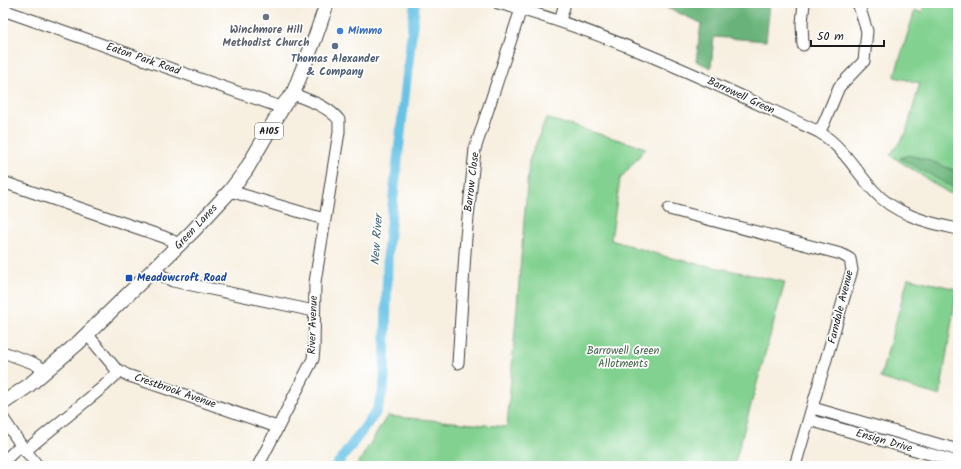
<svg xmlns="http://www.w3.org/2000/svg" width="961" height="469" font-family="Kalam,sans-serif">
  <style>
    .green { fill: #82d190; stroke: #4f7656 }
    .forest { fill: #69b37a; stroke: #42684b }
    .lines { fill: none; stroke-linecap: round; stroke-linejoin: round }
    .canal { stroke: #68c3e6; stroke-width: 10 }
    .minor-casing { stroke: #3d3c39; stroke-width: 13 }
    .major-casing { stroke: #3d3c39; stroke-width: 16 }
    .minor { stroke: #fff; stroke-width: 11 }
    .major { stroke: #fff; stroke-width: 14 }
    .worship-dot { fill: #6b7280; stroke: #fff; stroke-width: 1.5 }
    .shop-dot { fill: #3f7fe0; stroke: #fff; stroke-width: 1.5 }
    .service-dot { fill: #5c6f8a; stroke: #fff; stroke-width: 1.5 }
    .transit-dot { fill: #1a4fb4; stroke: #fff; stroke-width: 1.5 }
    .labels { text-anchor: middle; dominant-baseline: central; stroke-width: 3.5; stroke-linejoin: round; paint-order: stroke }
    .shield { fill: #fff; stroke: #606060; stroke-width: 1 }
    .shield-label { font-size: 10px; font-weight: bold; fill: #1c1c1c }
    .worship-label { font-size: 11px; font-weight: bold; fill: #5b616d; stroke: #fff }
    .shop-label { font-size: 11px; font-weight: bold; fill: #366cbe; stroke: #fff; text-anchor: start }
    .street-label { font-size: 11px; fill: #1c1c1c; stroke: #fff }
    .service-label { font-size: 11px; font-weight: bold; fill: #4e5e75; stroke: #fff }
    .transit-label { font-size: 11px; font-weight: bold; fill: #164399; stroke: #fff; text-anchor: start }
    .park-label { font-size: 11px; fill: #45644a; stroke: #fff }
    .water-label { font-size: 12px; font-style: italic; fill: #3a5f6d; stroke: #fff }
  </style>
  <rect width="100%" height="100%" fill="#fff"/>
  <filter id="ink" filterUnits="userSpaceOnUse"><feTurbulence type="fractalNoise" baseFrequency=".025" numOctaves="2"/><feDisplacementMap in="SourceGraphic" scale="8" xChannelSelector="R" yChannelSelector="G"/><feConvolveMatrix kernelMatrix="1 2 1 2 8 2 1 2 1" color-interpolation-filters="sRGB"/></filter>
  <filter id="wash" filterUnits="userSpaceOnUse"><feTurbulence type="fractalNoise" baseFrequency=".012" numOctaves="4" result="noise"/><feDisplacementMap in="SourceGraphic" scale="16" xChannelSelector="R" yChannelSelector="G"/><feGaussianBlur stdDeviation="0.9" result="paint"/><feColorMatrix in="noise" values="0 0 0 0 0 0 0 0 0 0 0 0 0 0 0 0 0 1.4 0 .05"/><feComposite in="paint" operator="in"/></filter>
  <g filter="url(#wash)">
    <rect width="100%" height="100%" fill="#f7efe0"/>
    <path class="green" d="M924,3H958V197L947,192L890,155L906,133L920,83L894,77L915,10L922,13Z
      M546,118L646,148L620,179L611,240L667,257L785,282L734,466H362L357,465L387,416L507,427L529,161Z
      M908,278L957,289L940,396L880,378Z"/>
    <path class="forest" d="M656,3H730L739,7H743V3H770L766,41L714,37L711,68L696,61L701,23Z
      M909,155L931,161L958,172V190L900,158Z"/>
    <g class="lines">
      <path class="canal" d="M336,466L376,412L384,388L388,246L415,3"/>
    </g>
  </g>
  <g filter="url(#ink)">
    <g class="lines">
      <g class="minor-casing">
        <path id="minor" d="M498,3C609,32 715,84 819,132C843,147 855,170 873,190C894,214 928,223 958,229
          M3,10L283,108
          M560,21L565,3
          M803,45L802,23L804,3
          M819,132L824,123L839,87L864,61L867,31L858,3
          M3,182L164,237L171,240L179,245
          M230,191L324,219
          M669,209L841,254L850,259L852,270L795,466
          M154,270L160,275L173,281L314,311
          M87,334L115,368L127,375L277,427
          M3,352L33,363L46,371
          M458,363L466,237L475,149L521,9
          M813,408L958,450
          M3,418L21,445L38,466
          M809,420L958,462
          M25,451L103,387L120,371
          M3,462L21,445
          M258,466L313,359L314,349L315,282L339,132V120C328,106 308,100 293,94"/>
      </g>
      <g class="major-casing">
        <path id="major" d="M3,403L28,386L77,344L193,231L230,191L246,170L285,103L293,94L298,81L315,38L327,3"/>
      </g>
      <use href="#minor" class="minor"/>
      <use href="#major" class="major"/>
    </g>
  </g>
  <circle class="worship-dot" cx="266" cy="17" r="4"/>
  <circle class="shop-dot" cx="340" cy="31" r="4"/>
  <circle class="service-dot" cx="335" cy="46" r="4"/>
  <rect class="transit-dot" x="125" y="274" width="8" height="8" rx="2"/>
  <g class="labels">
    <rect class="shield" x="255" y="123" width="28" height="16" rx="3"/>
    <g class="shield-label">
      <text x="269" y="131">A105</text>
    </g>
    <g class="worship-label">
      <text x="266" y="30">Winchmore Hill<tspan x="266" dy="13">Methodist Church</tspan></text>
    </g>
    <g class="shop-label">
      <text x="348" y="31">Mimmo</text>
    </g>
    <g class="street-label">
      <text transform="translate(143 59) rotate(19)">Eaton Park Road</text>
      <text transform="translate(741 96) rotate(25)">Barrowell Green</text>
      <text transform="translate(472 182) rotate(-83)">Barrow Close</text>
      <text transform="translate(196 227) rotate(-47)">Green Lanes</text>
      <text transform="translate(841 307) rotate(-76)">Farndale Avenue</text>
      <text transform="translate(313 325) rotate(-88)">River Avenue</text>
      <text transform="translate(175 391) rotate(19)">Crestbrook Avenue</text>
      <text transform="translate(884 441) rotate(16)">Ensign Drive</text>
    </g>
    <g class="service-label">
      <text x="335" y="59">Thomas Alexander<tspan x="335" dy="13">&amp; Company</tspan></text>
    </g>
    <g class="transit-label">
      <text x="137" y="278">Meadowcroft Road</text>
    </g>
    <g class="park-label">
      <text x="623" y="351">Barrowell Green<tspan x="623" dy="13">Allotments</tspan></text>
    </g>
    <g class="water-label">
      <text transform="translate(377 240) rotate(-86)">New River</text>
    </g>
  </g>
  <rect width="961" height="469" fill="none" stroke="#fff" stroke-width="16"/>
  <path d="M811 40v6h73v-6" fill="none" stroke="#1c1c1c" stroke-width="2"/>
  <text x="817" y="40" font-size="12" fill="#1c1c1c" stroke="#ffffff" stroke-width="3" paint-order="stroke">50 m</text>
</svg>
